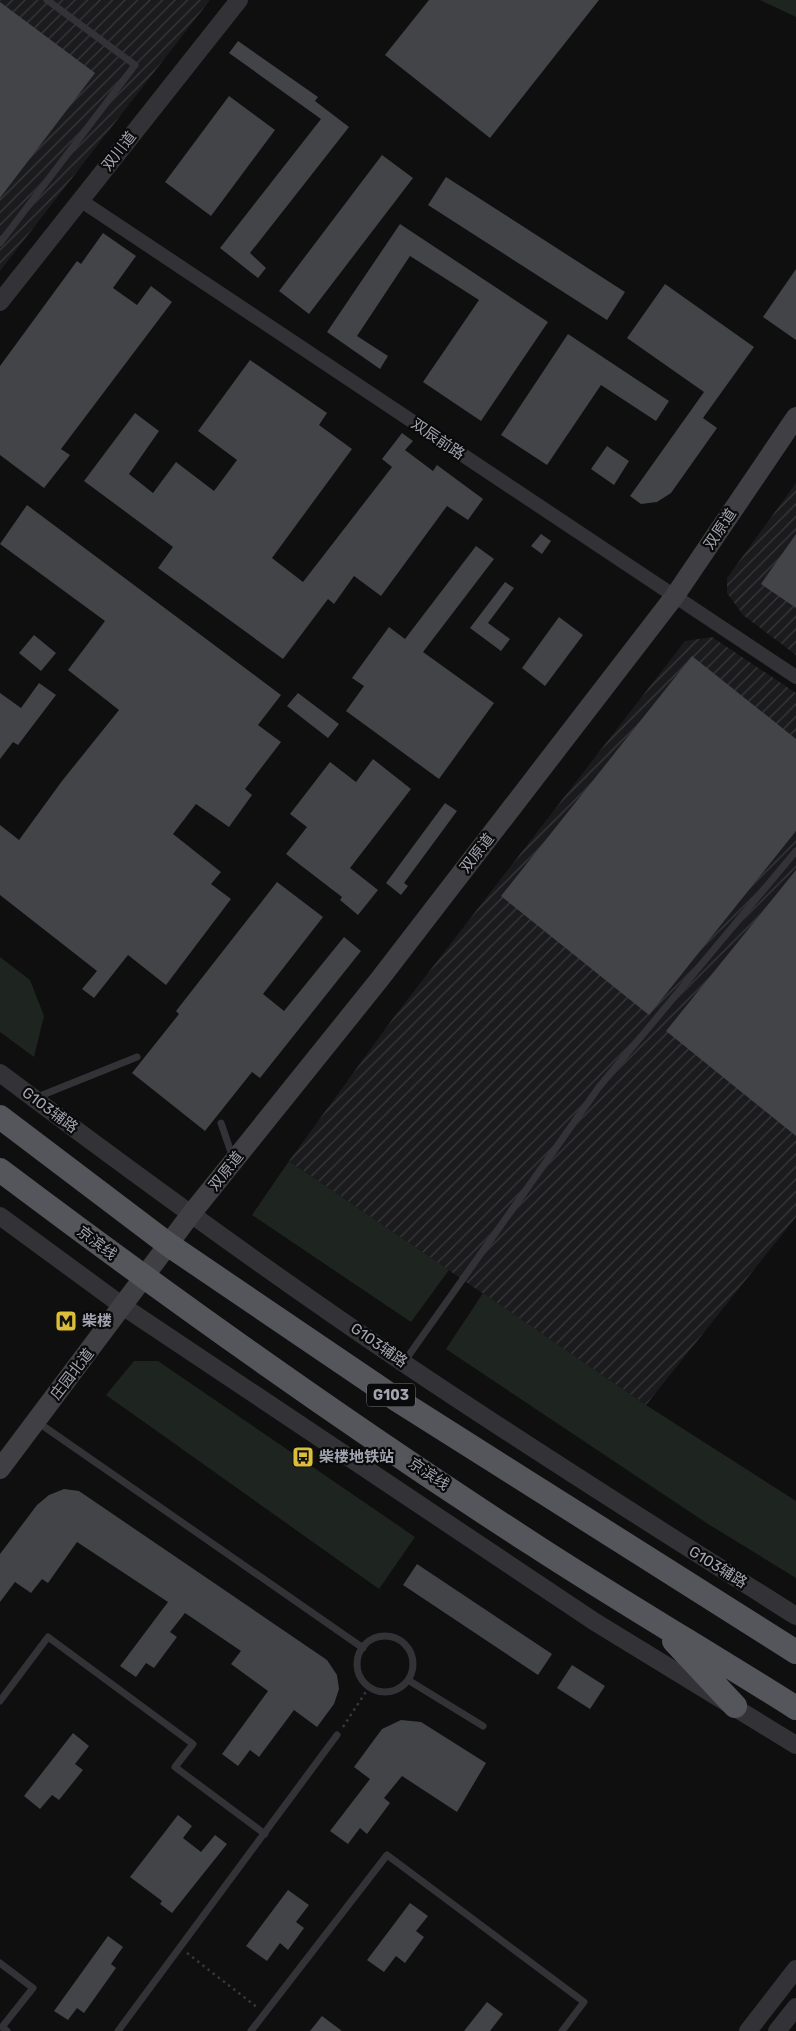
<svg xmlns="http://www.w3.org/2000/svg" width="796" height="2031" font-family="Rubik,'Noto Sans SC',sans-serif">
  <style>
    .industrial { fill: url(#industrial-furrows) }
    .grass { fill: #1e241f }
    .building { fill: #434448 }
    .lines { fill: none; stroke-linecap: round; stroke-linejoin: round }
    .path { stroke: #37373c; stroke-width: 2.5; stroke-dasharray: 2.5 4; stroke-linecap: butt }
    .service { stroke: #333337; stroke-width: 7 }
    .minor { stroke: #333337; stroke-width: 14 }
    .tertiary { stroke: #333337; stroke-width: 18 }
    .secondary { stroke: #3f3f44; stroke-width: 20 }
    .trunk { stroke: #55565c; stroke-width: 24 }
    .labels { text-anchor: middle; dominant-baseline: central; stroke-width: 4.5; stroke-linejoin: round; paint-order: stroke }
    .shield { fill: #0a0a0b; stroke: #74767e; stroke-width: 1 }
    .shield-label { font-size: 14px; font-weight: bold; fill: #a2a4b0 }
    .street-label { font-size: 15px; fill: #a2a4b0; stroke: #0a0a0b }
    .poi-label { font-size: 15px; font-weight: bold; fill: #a2a4b0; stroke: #0a0a0b; text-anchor: start }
  </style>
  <defs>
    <pattern id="industrial-furrows" width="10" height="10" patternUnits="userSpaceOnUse" patternTransform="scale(1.25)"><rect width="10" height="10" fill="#1b1b1d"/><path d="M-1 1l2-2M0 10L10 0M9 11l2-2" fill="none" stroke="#39393b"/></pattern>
  </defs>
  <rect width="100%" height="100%" fill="#0f0f10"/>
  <path class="industrial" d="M0,0H210L0,271Z
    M796,483V655L743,615L727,593V578Z
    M712,637L796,693V1217L646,1405L289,1161L394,1017L685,641Z"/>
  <path class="grass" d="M760,0H796V17Z
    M0,957L30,980L44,1016L34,1057L0,1032Z
    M289,1161L449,1270L411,1322L252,1215Z
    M483,1293L646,1405L796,1501V1578L708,1524L446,1349Z
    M134,1361H158L415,1537L379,1589L106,1395Z"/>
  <path class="building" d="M429,0H599L490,138L385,55Z
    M0,2L95,73L0,198Z
    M238,41L318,97L315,101L349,127L250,253L266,268L258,278L220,248L321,119L229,53Z
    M229,96L275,130L211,216L165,182Z
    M382,155L413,178L309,314L279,291Z
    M446,177L625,292L607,320L428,205Z
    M400,224L548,322L481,421L423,382L479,300L410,256L357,336L388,356L380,369L327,332Z
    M103,233L136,256L113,288L137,305L151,286L172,302L61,449L70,455L44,488L0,455V366L77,261L81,264Z
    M796,269V340L763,317Z
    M665,284L754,347L703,418L717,428L671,493L657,502L641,504L630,496L704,392L627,338Z
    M568,334L669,401L656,421L601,385L547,465L501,435Z
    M250,360L327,413L319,425L352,449L272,558L303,582L392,467L382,459L402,433L413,441L405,450L433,471L437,465L483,499L468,520L447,506L381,596L354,576L334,604L328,599L283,659L158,568L173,547L84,481L135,413L159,431L129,474L153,493L176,462L214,491L237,460L198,431Z
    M607,446L629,461L614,485L591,469Z
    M27,505L281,695L258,725L281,742L245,789L252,795L229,827L196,804L173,834L221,872L211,884L231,899L166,985L128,955L94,998L82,989L97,971L0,895V825L19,840L62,781L119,710L68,670L105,621L0,544Z
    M541,534L551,541L542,554L531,546Z
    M796,534V608L761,584Z
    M476,546L494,559L423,652L494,703L439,779L346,711L364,686L352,678L389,627L405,639Z
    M505,582L514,588L488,623L510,639L501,651L470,628Z
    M559,617L583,635L545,686L522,668Z
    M34,635L56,653L41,671L19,653Z
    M692,656L796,739V831L649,1015L501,896Z
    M39,683L56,695L18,745L13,742L0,759V693L21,708Z
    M298,693L339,724L328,738L287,706Z
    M373,759L411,789L350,868L378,890L358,915L340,900L342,897L286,854L307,827L290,814L330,762L356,782Z
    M445,803L457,811L404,883L408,886L401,895L386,883Z
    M796,870V1136L666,1031Z
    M277,882L323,917L263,994L284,1011L344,937L361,951L260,1078L252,1072L205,1131L132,1073L179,1014L176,1011Z
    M64,1489L79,1491L327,1660L337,1675L339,1689L334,1704L317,1727L294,1710L259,1757L250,1750L238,1766L222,1754L268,1691L231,1664L241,1651L185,1613L170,1632L177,1637L154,1668L146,1663L136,1677L120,1666L168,1602L77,1542L48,1583L42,1579L31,1593L15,1582L0,1602V1554L37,1505L49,1495Z
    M417,1564L552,1654L538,1675L403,1585Z
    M572,1665L605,1686L590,1709L557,1688Z
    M401,1720L421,1722L486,1763L457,1812L402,1776L384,1798L390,1803L367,1834L360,1828L348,1844L330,1831L370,1779L354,1767L382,1729Z
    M73,1733L89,1746L75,1764L83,1770L59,1800L52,1795L40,1809L24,1796Z
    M178,1815L192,1826L183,1838L201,1852L215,1835L227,1844L172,1913L160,1904L162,1901L130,1877Z
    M288,1890L309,1905L296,1922L304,1928L288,1950L280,1943L267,1961L246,1946Z
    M410,1903L428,1916L416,1931L424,1937L405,1963L396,1956L384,1972L367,1960Z
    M108,1936L123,1947L111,1964L116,1968L84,2013L77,2008L68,2020L54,2011Z
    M487,2002L503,2014L490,2031H464Z
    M322,2016L342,2031H310Z"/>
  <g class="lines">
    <path class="path" d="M343,1727L369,1687
      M187,1953L258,2008"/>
    <path class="service" d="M0,243L135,65L47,0
      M35,1098L137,1057
      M221,1123L233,1158
      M404,1362L599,1087L796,851
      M36,1421L363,1648
      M357 1664a28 28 0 1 1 56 0a28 28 0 1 1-56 0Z
      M408,1680L483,1726
      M0,1701L48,1637L193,1744L175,1767L265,1834
      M0,1963L33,1988L2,2027L7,2031
      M118,2031L337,1735
      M251,2031L387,1855L584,2002L562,2031"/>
    <path class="minor" d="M80,200L796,677"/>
    <path class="tertiary" d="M0,302L239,0
      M0,1073C133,1173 267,1271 405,1364C534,1451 665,1533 796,1616
      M0,1216L124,1307L595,1622L796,1745
      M748,2031L796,1969
      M777,2031L796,2007"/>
    <path class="secondary" d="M0,1469L191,1214L379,980L674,597L796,417"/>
    <path class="trunk" d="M0,1117L169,1245L396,1399L796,1652
      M0,1170C174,1301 351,1427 534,1545C620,1601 709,1653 796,1708
      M674,1641L735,1706"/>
  </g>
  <defs>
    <g id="metro-square" transform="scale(1.125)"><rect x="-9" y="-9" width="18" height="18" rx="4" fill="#dcbe3b" stroke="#0a0a0b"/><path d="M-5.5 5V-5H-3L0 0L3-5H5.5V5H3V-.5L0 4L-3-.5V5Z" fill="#111"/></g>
    <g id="bus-square" transform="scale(1.125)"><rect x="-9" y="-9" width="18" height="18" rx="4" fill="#dcbe3b" stroke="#0a0a0b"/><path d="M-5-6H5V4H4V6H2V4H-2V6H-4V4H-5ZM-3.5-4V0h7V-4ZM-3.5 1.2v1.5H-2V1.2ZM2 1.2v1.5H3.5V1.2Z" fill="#111"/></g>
  </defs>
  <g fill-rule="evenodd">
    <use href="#metro-square" x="66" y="1321"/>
    <use href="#bus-square" x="303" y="1457"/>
  </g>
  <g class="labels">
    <rect class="shield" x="367" y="1383.5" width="48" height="23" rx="4"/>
    <g class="shield-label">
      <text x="391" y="1395">G103</text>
    </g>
    <g class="street-label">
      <text transform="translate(119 151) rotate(-52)">双川道</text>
      <text transform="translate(438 439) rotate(34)">双辰前路</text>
      <text transform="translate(720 529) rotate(-56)">双原道</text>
      <text transform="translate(477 853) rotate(-52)">双原道</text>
      <text transform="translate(50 1110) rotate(37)">G103辅路</text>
      <text transform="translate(226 1171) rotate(-51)">双原道</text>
      <text transform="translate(97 1243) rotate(37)">京滨线</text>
      <text transform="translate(379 1345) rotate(35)">G103辅路</text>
      <text transform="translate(72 1374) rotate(-52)">庄园北道</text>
      <text transform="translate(429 1474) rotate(34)">京滨线</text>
      <text transform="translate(718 1567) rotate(32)">G103辅路</text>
    </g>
    <g class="poi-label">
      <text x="82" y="1321">柴楼</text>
      <text x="319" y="1457">柴楼地铁站</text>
    </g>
  </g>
</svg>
